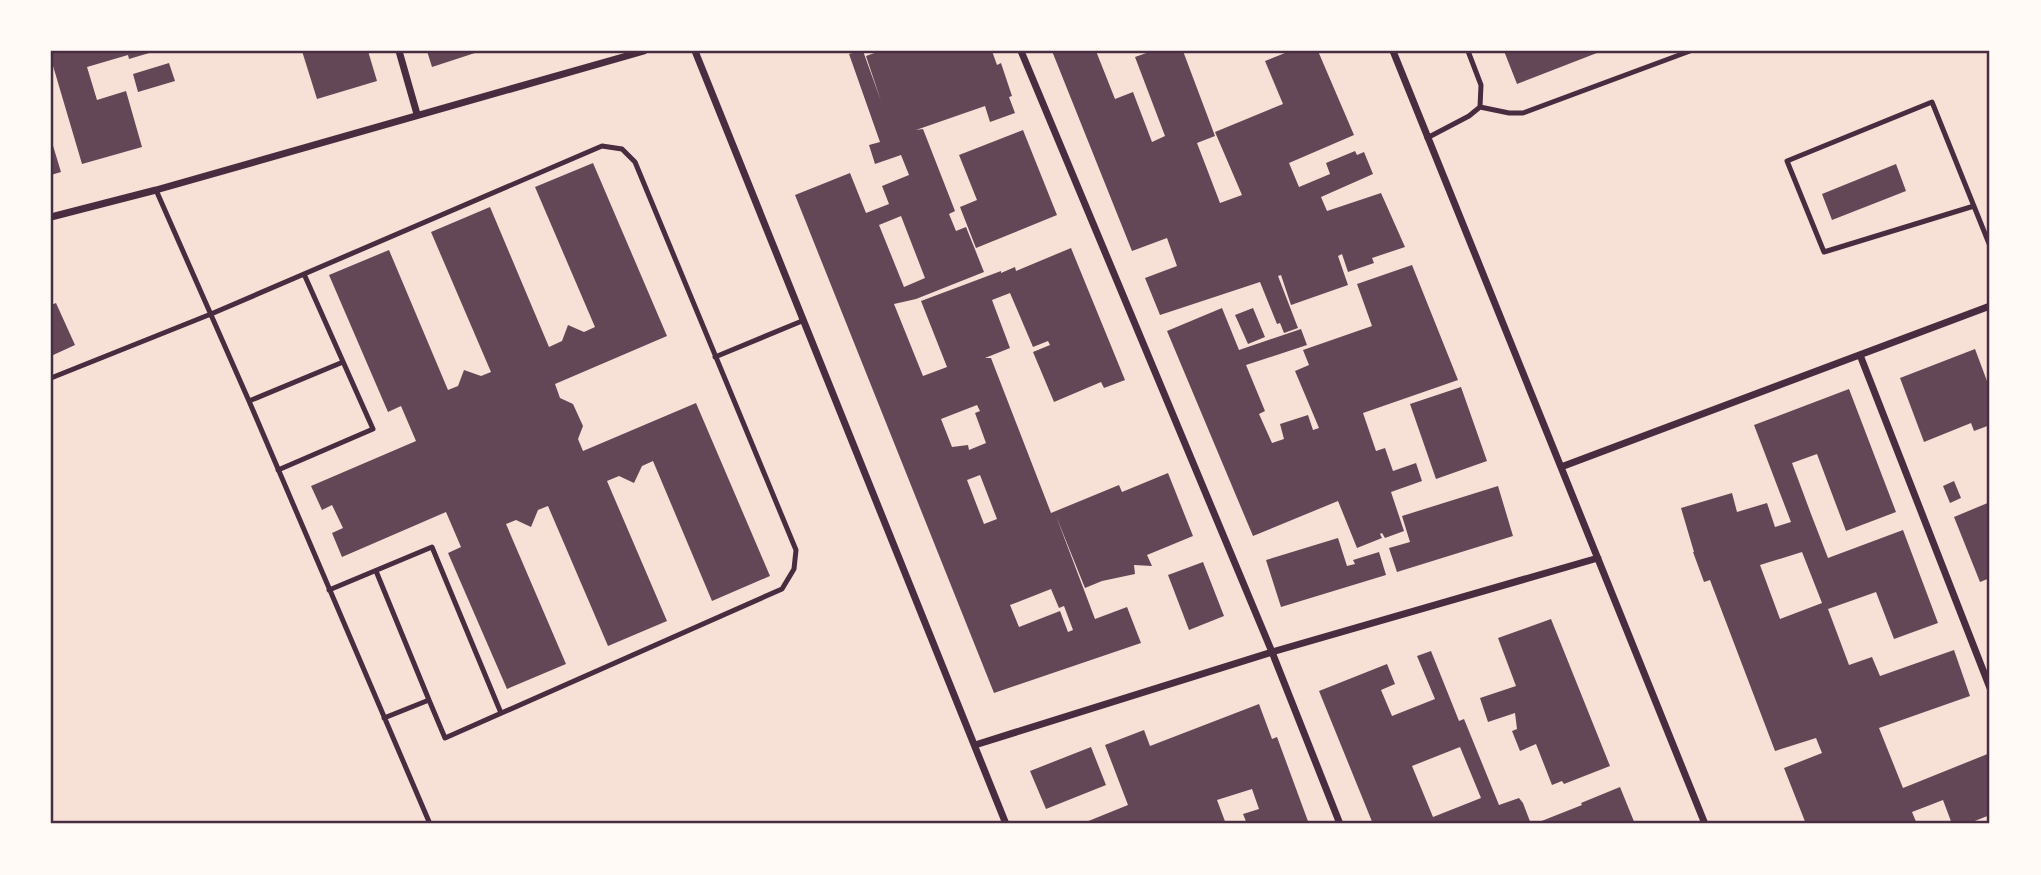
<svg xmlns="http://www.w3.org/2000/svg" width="2041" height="875" font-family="'Fira Sans',sans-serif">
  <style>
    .building { fill: #644757; fill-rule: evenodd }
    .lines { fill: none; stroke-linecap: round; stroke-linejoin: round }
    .service { stroke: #4a2c40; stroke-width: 5 }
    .minor { stroke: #4a2c40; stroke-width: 7 }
    .neatline { fill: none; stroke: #4a2c40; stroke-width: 2.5 }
  </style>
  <rect width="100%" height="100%" fill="#f7e1d7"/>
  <path class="building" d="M51,51H156L129,59L128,55L87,67L97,100L126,91L142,147L82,164L51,59Z
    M302,51H368L377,81L317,99Z
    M427,51H481L432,67Z
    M859,51H863L881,101L866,56L880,51H992L997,65L1001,63L1012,96L1009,97L1015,113L990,122L985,106L916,130L923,129L955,211L949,214L956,231L966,227L984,272L916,299L894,304L923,376L947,367L921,301L1001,271V273L1015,267L1016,271L1071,248L1125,380L1104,388L1101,382L1054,402L1033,352L1050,345L1048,341L1033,347L1010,293L992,300L1010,348L985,358H991L1051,513L1119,485L1122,492L1168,473L1193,536L1147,555L1152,566L1134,565L1135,574L1102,581L1085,588L1056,516L1095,619L1127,607L1141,643L994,693L795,195L850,173L866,213L889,204L882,186L909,175L901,155L875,164L869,145L880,142L849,54ZM901,216L925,278L904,287L879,225ZM977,405L980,411L975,413L986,443L969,450L968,445L952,447L941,419ZM980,475L997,519L984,524L967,480ZM1051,589L1059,608L1064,606L1073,630L1068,632L1060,611L1019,627L1010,605Z
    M1052,51H1096L1115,99L1133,92L1152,142L1165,136L1135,57L1152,51H1183L1215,136L1197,143L1220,203L1242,195L1215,132L1283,104L1265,61L1290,51H1318L1354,135L1289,163L1299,187L1330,174L1326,163L1355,151L1357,155L1364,152L1373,174L1321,197L1327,211L1381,193L1405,247L1372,258L1374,263L1348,272L1342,254L1338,256L1348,285L1291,305L1281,275L1278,276L1298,328L1284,333L1280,323L1277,324L1260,282L1160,315L1145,278L1177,266L1167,238L1132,251Z
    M1504,51H1602L1517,84Z
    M169,63L175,81L138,92L133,74Z
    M1023,130L1057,215L976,248L960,207L977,200L959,155Z
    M51,139L61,172L51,175Z
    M593,163L667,336L555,384L560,398L573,404L583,426L578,439L583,451L696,403L770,576L712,601L653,461L642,466L634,483L619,476L607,481L667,621L608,646L548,506L538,510L531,527L516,520L506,524L566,664L507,689L448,553L461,547L446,512L342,557L332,533L343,528L332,505L322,510L311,486L416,441L401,406L388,412L329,275L389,250L448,390L458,386L464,370L481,376L491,372L431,232L490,207L549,347L562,341L568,325L584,332L595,327L535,187Z
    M1896,164L1906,191L1832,220L1822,194Z
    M1412,265L1458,380L1363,413L1376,451L1385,448L1393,471L1416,463L1422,481L1391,492L1404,531L1385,538L1382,533L1380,534L1382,538L1357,548L1338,501L1253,536L1167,331L1222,308L1239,350L1301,329L1307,345L1246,365L1265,411L1259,414L1272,443L1284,439L1280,424L1308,415L1313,430L1319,428L1295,371L1309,365L1303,350L1372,326L1357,284Z
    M56,303L75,345L51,356V305Z
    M1253,308L1265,337L1248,344L1235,315Z
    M1975,349L1990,389V425L1974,431L1971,423L1924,442L1900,378Z
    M1461,387L1487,461L1436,479L1410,404Z
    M1849,389L1896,512L1846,531L1817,454L1792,463L1811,514L1828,558L1903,530L1938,623L1894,639L1876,592L1828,609L1849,665L1872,657L1880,676L1954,650L1970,696L1879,728L1903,788L1990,753V815L1967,824H1952L1943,800L1912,812L1917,824H1806L1784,768L1822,753L1816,738L1775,751L1710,580L1704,582L1693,552H1694L1681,508L1732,493L1737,512L1767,503L1775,527L1791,522L1754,425ZM1802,552L1822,603L1780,619L1760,565Z
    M1954,481L1961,498L1950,503L1943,486Z
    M1498,486L1513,536L1397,572L1389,548L1410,542L1402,516Z
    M1990,502V578L1980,582L1954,517Z
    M1338,538L1347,566L1355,564L1353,560L1379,552L1386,575L1281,607L1266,560Z
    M1203,562L1224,616L1189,630L1168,575Z
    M1551,619L1610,766L1564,784L1562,781L1552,785L1536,744L1520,751L1512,731L1517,729L1515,713L1488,722L1480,698L1516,686L1498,638Z
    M1431,651L1459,721L1464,719L1499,805L1519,798L1523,803L1531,824H1373L1319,691L1387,664L1395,684L1381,690L1392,716L1435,699L1417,656ZM1460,747L1481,798L1433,817L1412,766Z
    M1259,704L1272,739L1277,737L1309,824H1247L1243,814L1259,809L1252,789L1217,800L1226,824H1081L1128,805L1105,745L1144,730L1150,746Z
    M1091,747L1106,785L1046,809L1030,771Z
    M1620,787L1635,824H1534L1582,805L1581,803Z"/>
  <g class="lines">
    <path class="service" d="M1480,107L1509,113H1523L1690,51
      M1427,138L1469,116L1480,107L1481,85L1468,51
      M156,190L249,401L430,824
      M1974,206L1824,252L1787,161L1932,102L1990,246
      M715,357L802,321
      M51,378L211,314L602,146L622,149L635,162L796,550L794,569L782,589L445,738L429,700L384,718
      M249,401L343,362
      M278,470L373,429L304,274
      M376,571L429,700
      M329,590L432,547L501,713"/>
    <path class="minor" d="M399,51L417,114
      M695,51L1006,824
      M1021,51L1272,652L1340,824
      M1393,51L1705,824
      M51,217L156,190L644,51
      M1860,355L1990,688
      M1561,467L1990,306
      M975,745L1272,652L1598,558"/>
  </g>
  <rect width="2041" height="875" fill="none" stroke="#fffaf5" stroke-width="105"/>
  <rect x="52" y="52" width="1936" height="770" class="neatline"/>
</svg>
